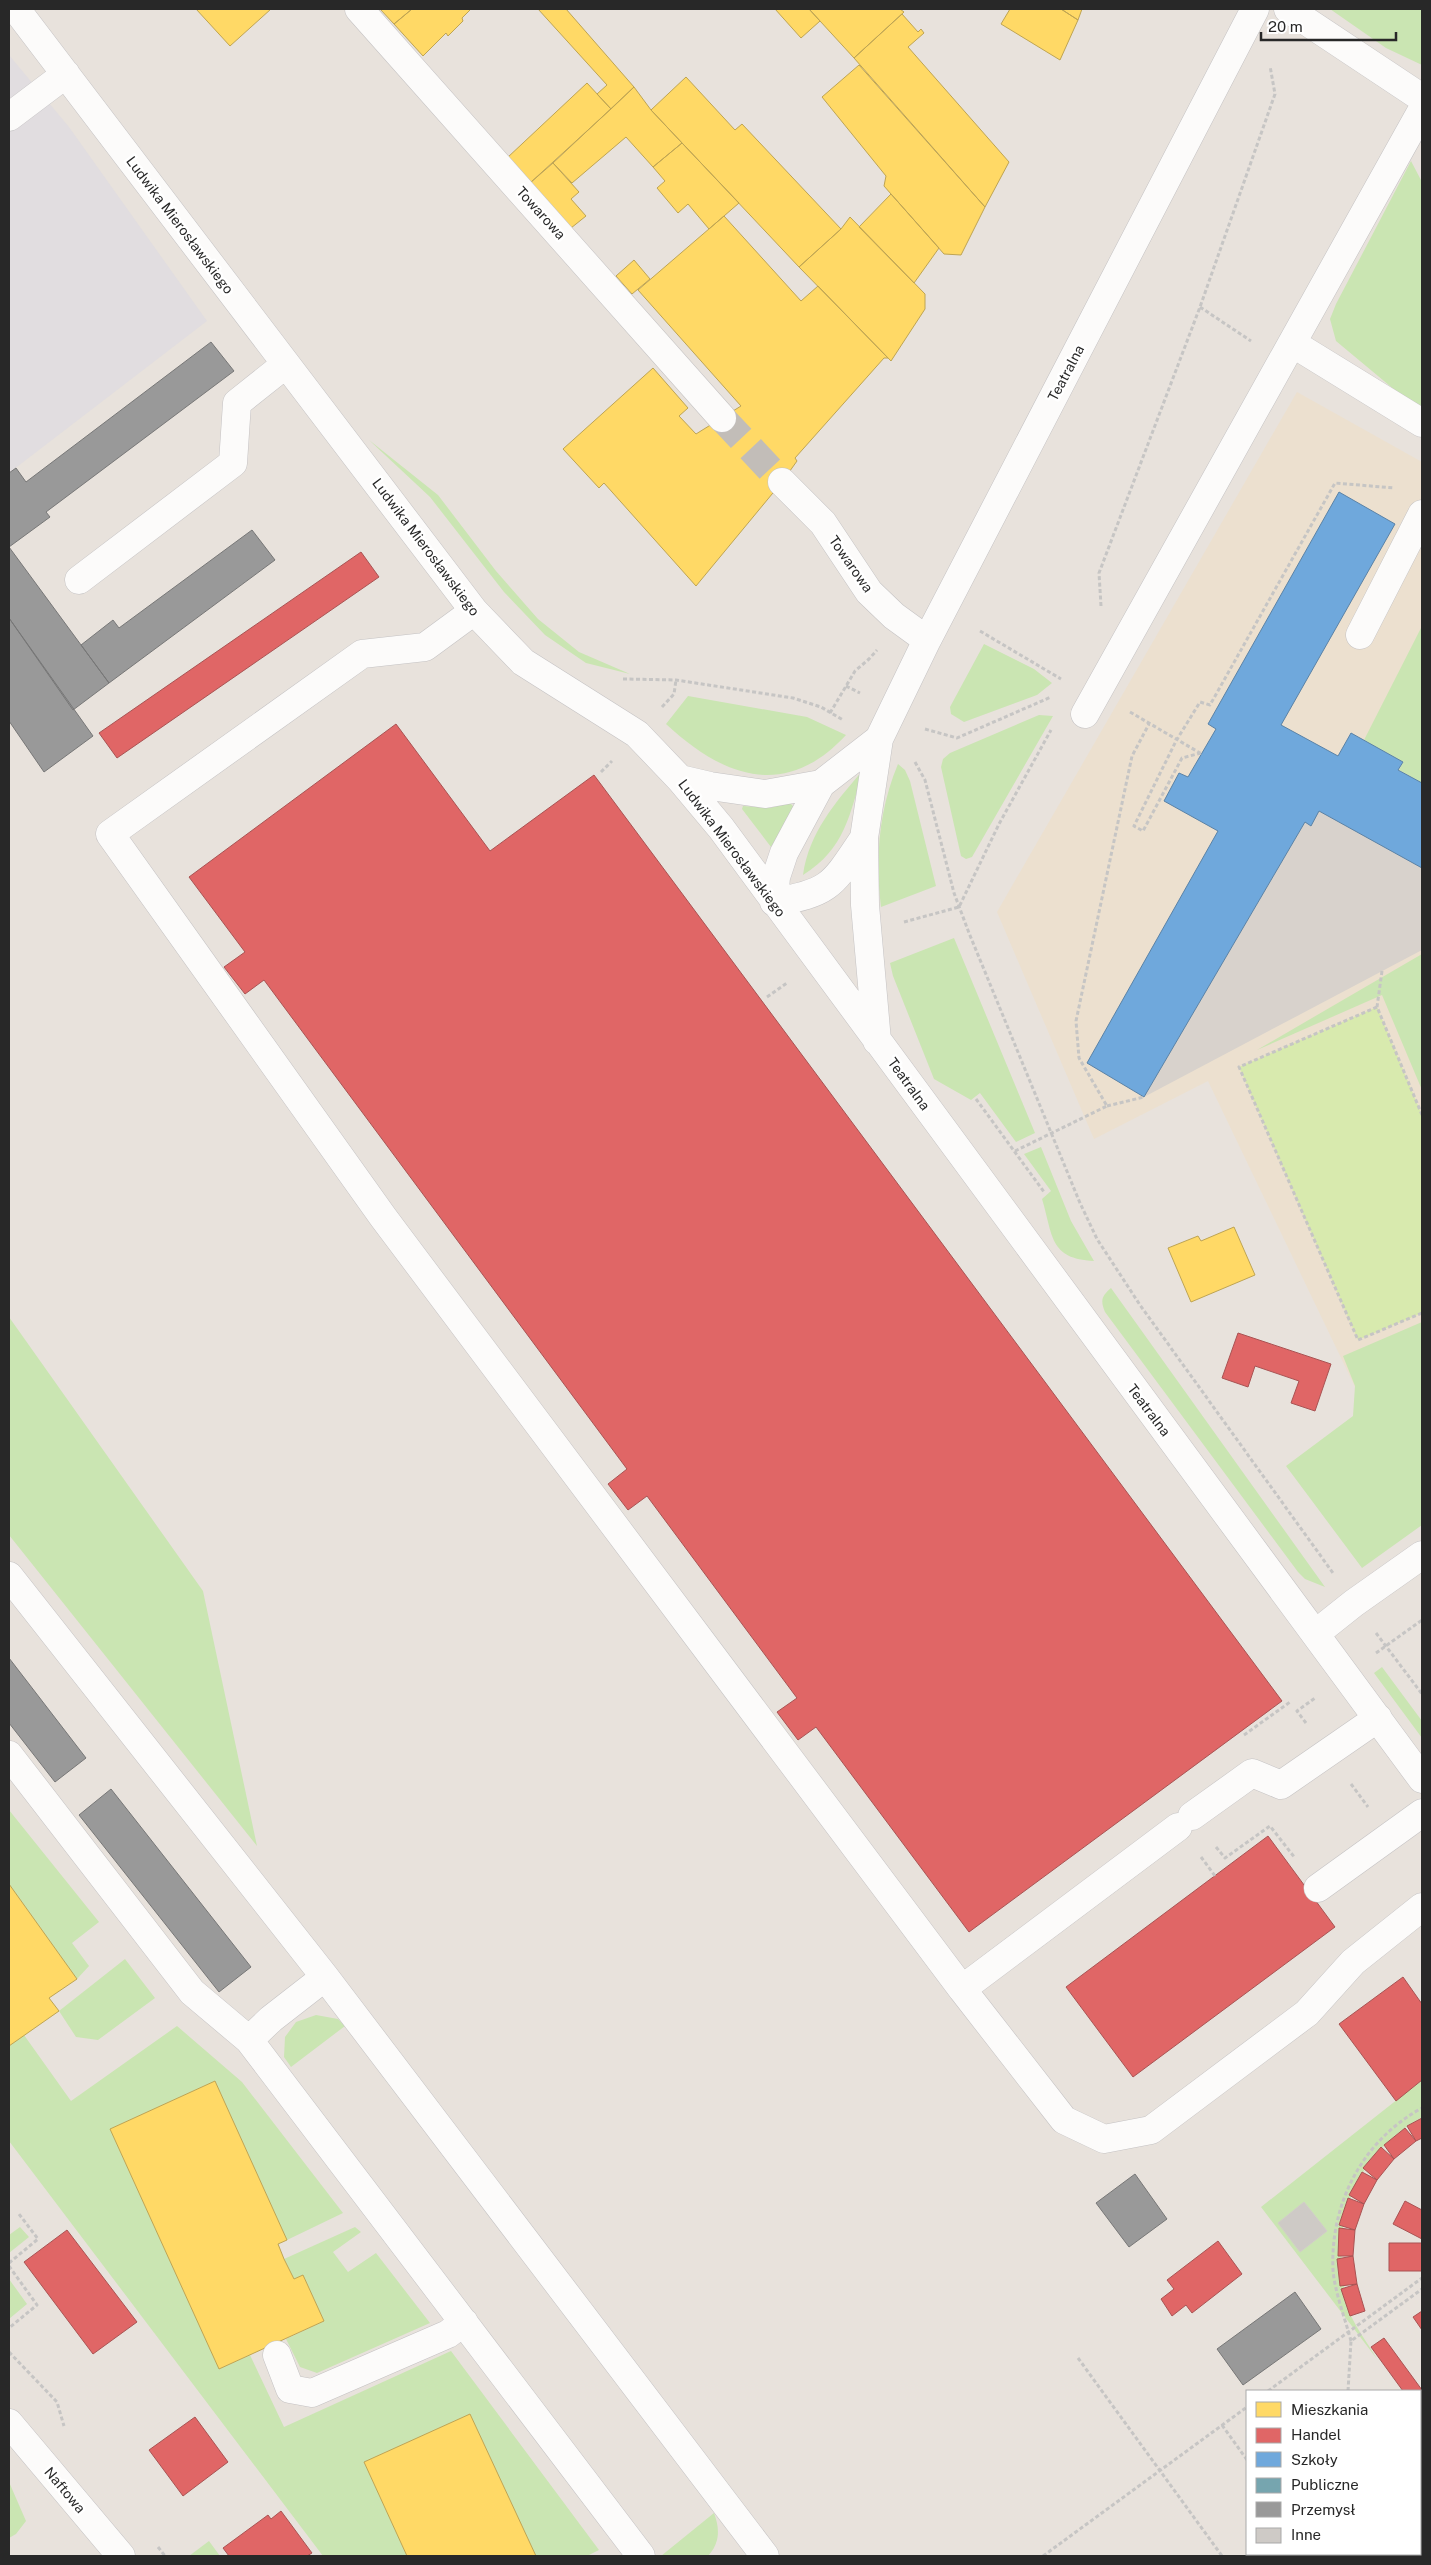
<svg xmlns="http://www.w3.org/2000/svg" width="1431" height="2565" font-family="'Public Sans',sans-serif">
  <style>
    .industrial { fill: #e1dde0 }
    .education { fill: #ece0cf }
    .green { fill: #cae5b2 }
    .pitch { fill: #d8eaae }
    .plaza { fill: #d8d2cc }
    .homes { fill: #ffd966; stroke: #bea453 }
    .shops { fill: #e06666; stroke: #a95353 }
    .schools { fill: #6fa8dc; stroke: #5a82a6 }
    .public { fill: #76a5af; stroke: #5f8086 }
    .industry { fill: #999; stroke: #777 }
    .building { fill: #cecac6; stroke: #d2cec9 }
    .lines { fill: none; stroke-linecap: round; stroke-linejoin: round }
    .minor-tunnel { stroke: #c2bdb8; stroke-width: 28; stroke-dasharray: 28 14; stroke-linecap: butt }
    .minor-casing { stroke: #c4c2c3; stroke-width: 29 }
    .path { stroke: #c6c5c4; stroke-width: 3; stroke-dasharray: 4 2.5; stroke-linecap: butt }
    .minor { stroke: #fcfbfa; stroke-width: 28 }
    .path-bridge { stroke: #c6c5c4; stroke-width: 3; stroke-dasharray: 4 2.5; stroke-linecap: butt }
    .labels { text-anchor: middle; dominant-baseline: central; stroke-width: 5; stroke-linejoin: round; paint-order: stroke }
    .street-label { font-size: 14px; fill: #282828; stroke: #fff }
  </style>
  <rect width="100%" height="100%" fill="#e8e2dc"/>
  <path class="industrial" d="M9,55L69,127L207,321L9,473Z"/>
  <path class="education" d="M1297,392L1422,462V1356L1355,1387L1208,1081L1094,1139L997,912Z"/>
  <path class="green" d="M1330,9H1422V65L1386,48Z
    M1411,161L1422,182V411H1420L1336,341L1330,319L1336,304Z
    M369,440L438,495L496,571L538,619L579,652L630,674L586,663L545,635L504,592L430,497Z
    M1422,626V783L1399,770L1403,762L1364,740Z
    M984,644L1034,669L1052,683L1037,695L964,722L951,714L950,707Z
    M688,696L807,717L846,735C786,800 724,778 666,724Z
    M1039,715L1053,716L972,857L966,859L961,856L941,767L943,759L950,753Z
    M898,764L905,770L910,781L936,886L881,907C875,858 879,809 898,764Z
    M863,770C850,814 845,849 803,875C809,832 836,802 863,770Z
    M789,802L795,808L771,847L742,809L743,806L770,808Z
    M954,938L1035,1133L1016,1142L980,1093L971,1100L934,1079L893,976L890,963Z
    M1422,954V1090L1382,995L1257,1050Z
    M1041,1147L1071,1221L1094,1261C1049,1259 1053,1235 1042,1199L1051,1191L1024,1154Z
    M1111,1288L1325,1587L1305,1579L1298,1572L1105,1312C1100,1300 1102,1296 1111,1288Z
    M9,1317L203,1591L257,1846L9,1535Z
    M1422,1322V1525L1362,1568L1286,1466L1353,1416L1355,1386L1343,1356Z
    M1382,1667L1422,1721V1738L1374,1673Z
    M9,1810L99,1922L72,1943L89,1966L77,1979L9,1884Z
    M125,1959L155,1998L98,2040L76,2037L59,2011Z
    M316,2015L338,2019L345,2026L291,2067L284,2057L285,2037L296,2022Z
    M177,2026L242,2082L343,2213L287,2240L215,2081L110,2129L219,2369L250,2355L284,2427L451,2351L599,2550L587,2556H536L470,2414L364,2462L407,2556H323L9,2141V2046L24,2035L71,2101Z
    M1422,2080V2117C1362,2151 1334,2208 1343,2276C1344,2285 1344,2297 1347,2306C1353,2324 1367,2342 1377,2359L1261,2207Z
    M20,2227L29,2237L9,2253V2235Z
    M355,2227L361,2232L333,2252L348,2272L376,2253L430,2323L317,2373L300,2367L286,2339L324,2321L303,2275L294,2279L284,2259Z
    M9,2279L27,2304L9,2319Z
    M9,2482L26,2521L16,2534L9,2538Z
    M714,2513C720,2529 720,2543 708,2556H661Z
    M209,2541L220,2556H189Z"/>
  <path class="pitch" d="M1377,1007L1422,1115V1313L1358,1340L1239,1067Z"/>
  <path class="plaza" d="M1319,811L1422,868V950L1144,1097L1305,822Z"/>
  <path class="homes" d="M196,9H271L230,46Z
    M380,9H412L394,24Z
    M412,9H471L462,18L463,21L448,36L446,33L423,56L394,24Z
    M538,9H566L634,87L611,109L597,94L607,85Z
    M775,9H809L820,21L801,38Z
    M809,9H900L904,12L854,58Z
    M1010,9H1061L1078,20L1060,60L1001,24Z
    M1061,9H1082L1078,20Z
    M902,14L918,32L921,29L924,33L908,47L1009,162L985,207L854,58Z
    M859,65L985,207L961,255L944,254L891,194L884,186L886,176L822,97Z
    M686,77L735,130L742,124L841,229L799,267L651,110Z
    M587,83L611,109L530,183L507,158Z
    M634,87L651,110L682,143L653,167L626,137L572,183L553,163Z
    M682,143L739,203L709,229L688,204L678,213L657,188L665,181L653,167Z
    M553,163L579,192L571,199L586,216L571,228L530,183Z
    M891,194L939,248L914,283L859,227Z
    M724,216L801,301L818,286L888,358H884L795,458L797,461L782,482L696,586L604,483L599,488L563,449L653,368L688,408L679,416L696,434L741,406L638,290Z
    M850,217L925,294V309L891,361L799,267L841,229Z
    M634,260L650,279L632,294L616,276Z
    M1234,1227L1255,1275L1191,1302L1168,1248L1198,1236L1201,1241Z
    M9,1884L77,1979L49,1998L59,2011L9,2046Z
    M215,2081L287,2240L278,2244L284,2259L294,2279L303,2275L324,2321L219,2369L110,2129Z
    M470,2414L536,2556H407L364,2462Z"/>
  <path class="shops" d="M361,552L379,577L117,758L99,733Z
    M396,724L490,851L594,775L1282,1701L969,1932L816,1727L798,1740L777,1712L797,1698L647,1496L628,1510L608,1484L627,1469L264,980L245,994L224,967L245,952L189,877Z
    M1238,1333L1331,1364L1315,1411L1291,1403L1299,1381L1255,1366L1248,1387L1222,1378Z
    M1268,1836L1335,1927L1133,2077L1066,1987Z
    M1403,1977L1422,2004V2080L1396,2101L1339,2024Z
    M1422,2118V2138L1416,2141L1407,2126Z
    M1405,2128L1416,2141L1394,2159L1384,2145Z
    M1381,2147L1394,2159L1377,2180L1363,2168Z
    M1362,2172L1377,2180L1364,2204L1349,2195Z
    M1348,2198L1364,2204L1355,2230L1339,2225Z
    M1405,2201L1422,2210V2239L1393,2224Z
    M1339,2228L1355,2230L1353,2256H1338Z
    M67,2230L137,2322L93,2354L24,2262Z
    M1218,2241L1242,2274L1192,2313L1186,2305L1172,2316L1161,2299L1174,2289L1167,2280Z
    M1389,2243H1422V2271H1389Z
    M1353,2256L1357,2284L1340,2286L1337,2259Z
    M1357,2284L1365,2311L1350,2316L1341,2289Z
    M1422,2311V2330L1413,2317Z
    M1384,2338L1422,2390V2418L1420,2415V2391H1403L1371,2347Z
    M195,2417L228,2462L183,2496L149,2450Z
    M281,2511L312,2553L307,2556H229L223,2548L268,2515L271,2519Z"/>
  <path class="schools" d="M1339,492L1395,524L1281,725L1338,756L1351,733L1403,762L1398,770L1422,783V868L1319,811L1311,826L1305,822L1144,1097L1087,1063L1218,831L1164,801L1179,773L1188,777L1216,729L1208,724Z"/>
  <path class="public" d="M1422,2537V2556H1396L1400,2554H1420V2539Z"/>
  <path class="industry" d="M211,342L234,371L46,512L50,517L9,547L109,683L73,710L9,618V473L16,468L26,482Z
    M252,530L275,560L109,683L81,645L113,620L119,628Z
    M9,618L93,736L44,772L9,721Z
    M9,1658L86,1758L55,1782L9,1723Z
    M111,1789L251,1967L219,1992L79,1815Z
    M1135,2174L1167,2219L1129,2247L1096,2203Z
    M1295,2292L1321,2329L1243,2385L1217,2349Z"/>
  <path class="building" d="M1304,2202L1327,2231L1300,2252L1278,2223Z"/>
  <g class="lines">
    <path class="minor-tunnel" d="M722,418L782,482"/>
    <g class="minor-casing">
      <path id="minor" d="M16,9L474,611L523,662L637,734L680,779L721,828L1422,1779
        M359,9L722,418
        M1288,9L1422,98
        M9,117L66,74
        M1292,343L1422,423
        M782,482L823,523L869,592L894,616L927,640
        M79,580L233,463L237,403L286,364
        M474,611L425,647L362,654L110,834L383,1217L962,1989
        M1360,635L1422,514
        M1085,714L1422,110
        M680,779L710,786L765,794L821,784
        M774,902L776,877L784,853L821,784L879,739
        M774,902C831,893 833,884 864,838
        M877,1041L865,905L864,838L879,739L927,640L1255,9
        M9,1576L325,1977L765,2556
        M1315,1634L1354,1603L1422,1555
        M9,1755L192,1992L249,2040L641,2556
        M1192,1816L1252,1773L1281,1785L1378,1718
        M1178,1827L962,1989L1064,2120L1104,2139L1151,2130L1307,2013L1353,1962L1422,1907
        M1318,1888L1422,1813
        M249,2040L271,2019L325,1977
        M277,2355L290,2389L312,2393L448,2334L464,2322
        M9,2423L121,2556"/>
    </g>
    <path class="path" d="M1200,307L1251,341
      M1101,606L1099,573L1200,307L1275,94L1270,66
      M980,631L1061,679
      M623,679L676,680L793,698L821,707L843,720
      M846,686L860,693
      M662,707L674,694L676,680
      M1130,712L1200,753
      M830,713L855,671L869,659L877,650
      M925,729L957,738L1051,697
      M1201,753L1182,758L1143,831L1134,826L1176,741L1200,702L1210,705L1335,483L1394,488
      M915,762L925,780L954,893L969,933L1080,1203L1097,1239L1140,1305L1333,1573
      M601,772L612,761
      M904,922L959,907L999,824L1051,730
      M1382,971L1377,1007L1422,1115
      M767,997L787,983
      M1377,1007L1239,1067L1358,1340L1422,1313
      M976,1099L1044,1192
      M1107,1106L1144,1097
      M1015,1151L1107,1106L1079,1058L1076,1021L1132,756L1149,724
      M1376,1633L1422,1694
      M1376,1653L1422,1620
      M1306,1723L1297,1711L1315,1698
      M1244,1735L1290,1702
      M1351,1784L1368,1807
      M1216,1847L1225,1858L1270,1826L1295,1858
      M1201,1857L1215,1876
      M9,2263L38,2239L19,2214
      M9,2266L37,2305L9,2328
      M1351,2341C1345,2318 1335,2293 1333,2270C1330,2203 1363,2140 1422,2108
      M9,2352L57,2402L64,2426
      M1078,2358L1222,2556
      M1348,2391L1351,2341L1422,2289
      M1222,2425L1247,2460
      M158,2547L165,2556
      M1311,2554L1313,2556
      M1043,2556L1247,2407
      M1340,2556V2554"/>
    <use href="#minor" class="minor"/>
    <path class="path-bridge" d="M1268,2391L1422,2278"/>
  </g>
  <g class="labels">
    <g class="street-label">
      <text transform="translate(541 213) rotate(48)">Towarowa</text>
      <text transform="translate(180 225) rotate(53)">Ludwika Mierosławskiego</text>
      <text transform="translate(1066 373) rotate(-62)">Teatralna</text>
      <text transform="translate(426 547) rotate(53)">Ludwika Mierosławskiego</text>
      <text transform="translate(851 564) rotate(55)">Towarowa</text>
      <text transform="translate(732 848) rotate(53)">Ludwika Mierosławskiego</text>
      <text transform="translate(909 1084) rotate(54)">Teatralna</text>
      <text transform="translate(1149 1410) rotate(53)">Teatralna</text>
      <text transform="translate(65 2490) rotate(50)">Naftowa</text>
    </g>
  </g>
  <rect width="1431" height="2565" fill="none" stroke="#282828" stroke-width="20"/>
  <rect x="1246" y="2390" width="175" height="165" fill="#ffffff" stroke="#a9a9a9"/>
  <rect x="1256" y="2402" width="25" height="15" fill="#ffd966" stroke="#a9a9a9"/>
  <text x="1291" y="2415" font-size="15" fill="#282828">Mieszkania</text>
  <rect x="1256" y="2428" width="25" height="15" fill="#e06666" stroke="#a9a9a9"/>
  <text x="1291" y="2440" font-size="15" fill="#282828">Handel</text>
  <rect x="1256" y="2452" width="25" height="15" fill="#6fa8dc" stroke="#a9a9a9"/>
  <text x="1291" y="2465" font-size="15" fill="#282828">Szkoły</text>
  <rect x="1256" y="2478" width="25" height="15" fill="#76a5af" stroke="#a9a9a9"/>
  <text x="1291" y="2490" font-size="15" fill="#282828">Publiczne</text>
  <rect x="1256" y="2502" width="25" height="15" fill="#999999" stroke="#a9a9a9"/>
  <text x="1291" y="2515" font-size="15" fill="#282828">Przemysł</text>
  <rect x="1256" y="2528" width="25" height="15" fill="#cecac6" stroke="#a9a9a9"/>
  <text x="1291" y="2540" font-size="15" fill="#282828">Inne</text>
  <path d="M1261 32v8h135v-8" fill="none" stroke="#282828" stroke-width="2.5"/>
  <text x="1268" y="32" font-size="15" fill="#282828" stroke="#ffffff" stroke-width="4" paint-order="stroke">20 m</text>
</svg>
